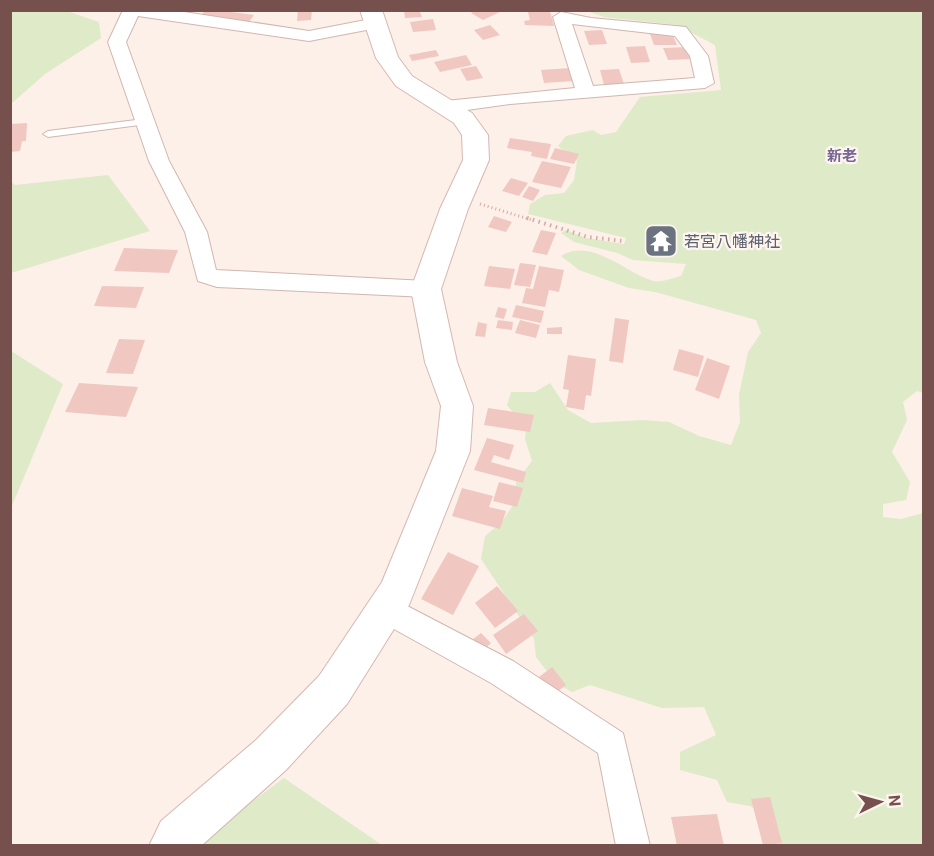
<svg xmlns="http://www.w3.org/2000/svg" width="934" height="856" font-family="Roboto,'Noto Sans JP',sans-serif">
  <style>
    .green { fill: #dfeac8 }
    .building { fill: #f1c7c2 }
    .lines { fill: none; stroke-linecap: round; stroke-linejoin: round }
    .lane-casing { stroke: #d0b7b1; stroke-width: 2 }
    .street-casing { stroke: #d0b7b1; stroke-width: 2 }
    .secondary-casing { stroke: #d6b7b2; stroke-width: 2 }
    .path-far1 { stroke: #d6aaa4; stroke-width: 3; stroke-dasharray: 1 3; stroke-linecap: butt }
    .path { stroke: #d6aaa4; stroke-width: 4; stroke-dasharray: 1.5 4.5; stroke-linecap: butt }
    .lane { fill: #fff; fill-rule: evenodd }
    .street { fill: #fff; fill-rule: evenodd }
    .secondary { fill: #fff; fill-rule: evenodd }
    .labels { text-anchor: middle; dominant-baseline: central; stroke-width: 4.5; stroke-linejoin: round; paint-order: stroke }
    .far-neighbourhood-label { font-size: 15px; font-weight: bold; fill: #776692; stroke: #fef5f0 }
    .worship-label { font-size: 16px; fill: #5b616d; stroke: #fef5f0; text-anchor: start }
  </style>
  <rect width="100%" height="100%" fill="#fcf0e9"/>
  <path class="green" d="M11,10L67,11L99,22L101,38L45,74L11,104Z
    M587,11H923V393L917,391L903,402L907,420L892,452L910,482L906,500L883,504V517L901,519L923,513V845H766L774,819L750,806L727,802L717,780L680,770V752L716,735L704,707L662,708L590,685L572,692L557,684L536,657L534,639L481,559L485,536L501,523L515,502L516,482L532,461L525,439L526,428L507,405L511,392H535L550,383L568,410L591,423L643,420L669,422L699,436L731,445L740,422L739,395L748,352L761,333L756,320L655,292L629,288L579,270L561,256C591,237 624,272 653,281C661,283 673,278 681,276L686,264L633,260L617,253L574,242L561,233L566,230L586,238L624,244L626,238L528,214L530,204L545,195L564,193L574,180L577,161L558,146L566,136L593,130L601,135L616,132L640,97L721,90L715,45L677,25L604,17Z
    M108,175L150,231L11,273V181L15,185Z
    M11,351L63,384L11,508Z
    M284,778L382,845L201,846L220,825Z"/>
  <path class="building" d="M205,10H217L254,15L249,22L201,16Z
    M298,10H312L311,20L297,21Z
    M404,10L420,12L422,17L405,18Z
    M476,10H504L483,20L471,13Z
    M550,11L554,26L525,25L524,21L530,20L528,12Z
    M433,19L436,30L413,32L410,22Z
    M490,25L500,35L483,40L474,30Z
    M602,30L607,44L589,45L584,31Z
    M672,33L677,45H654L650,34Z
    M645,46L650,62L631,63L626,47Z
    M688,47L693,59L668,60L663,48Z
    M436,50L439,56L412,61L409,55Z
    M466,55L472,65L440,72L434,62Z
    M476,66L483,78L467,81L460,69Z
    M570,68L574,81L544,83L541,70Z
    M619,69L624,84L604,85L600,70Z
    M27,123L26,141H22L20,151L10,152V124Z
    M510,138L551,144L547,159L531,156L532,152L507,148Z
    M555,148L579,154L574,164L550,159Z
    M542,161L571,167L561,188L532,182Z
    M511,178L528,183L519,196L502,191Z
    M529,186L540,190L533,201L522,197Z
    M494,216L512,222L506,232L488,227Z
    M541,230L556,233L547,255L532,252Z
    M652,237H670L671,246L653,245Z
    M124,248L178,250L169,273L114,271Z
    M520,263L536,265L530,287L514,285Z
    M489,266L515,269L510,289L484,286Z
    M539,266L564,270L559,292L549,290L545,307L522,303L526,288L533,289Z
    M102,286L144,287L136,308L94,306Z
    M516,305L544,311L541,323L512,317Z
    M498,307L507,309L504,319L495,317Z
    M615,318L629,320L623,363L609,361Z
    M498,320L513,322L512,330L496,328Z
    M520,320L540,325L536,338L515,333Z
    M478,322L487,324L485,337L475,336Z
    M562,327V334H547V328Z
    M119,339L145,340L133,374L106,373Z
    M679,349L704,356L698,377L673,370Z
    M568,355L596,359L591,396L586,395L584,410L566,407L569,390L563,389Z
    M707,358L730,366L719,399L695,390Z
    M79,383L138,387L126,417L65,412Z
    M488,408L534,415L530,432L484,425Z
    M487,438L514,445L509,460L494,455L491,462L526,472L523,483L474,470Z
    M499,482L523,488L517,507L493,501Z
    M462,488L493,496L489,507L506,511L500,529L452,516Z
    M448,552L479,566L453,615L421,599Z
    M497,586L518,611L495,628L475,603Z
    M524,614L538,631L506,654L493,635Z
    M481,633L491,643L484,650L473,639Z
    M552,667L566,685L553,695L539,677Z
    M770,797L782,843L763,845L751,799Z
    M717,814L724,846H677L671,817Z"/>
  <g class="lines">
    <g class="lane-casing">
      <path id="lane" d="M144,119L147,120V124L48,137L43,134L48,131Z"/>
    </g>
    <g class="street-casing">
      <path id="street" d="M123,10H171L309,31L376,18L382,19L385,23L382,27L309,41L138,16L126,42L169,161L207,232L216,270L426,281L434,283L437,289L434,295L426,297L217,287L198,281L185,232L149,161L108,42Z
        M561,12L591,18L686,27L708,56L714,83L705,88L510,104L445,113L438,111L436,107L438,103L445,101L575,88L553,17ZM572,24L675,36L690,56L695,78L593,86Z
        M386,595L513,661L623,733L650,846H616L598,753L491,683L376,619L371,609L376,599Z"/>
    </g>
    <g class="secondary-casing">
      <path id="secondary" d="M360,10H382L398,57L412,76L472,113L488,135L489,160L468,209L441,289L457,362L473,406L470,451L409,605L347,704L286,770L201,846H149L161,821L256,740L319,676L382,582L436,451L441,406L425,362L411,289L440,209L463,160L462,135L454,123L396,86L376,58Z"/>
    </g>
    <path class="path-far1" d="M480,204L532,220"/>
    <path class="path" d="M527,218L588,237L623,241"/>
    <use href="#lane" class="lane"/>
    <use href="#street" class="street"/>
    <use href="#secondary" class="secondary"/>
  </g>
  <defs>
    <g id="temple-square" transform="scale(1.725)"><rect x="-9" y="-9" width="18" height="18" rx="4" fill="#6b7280" stroke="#fef5f0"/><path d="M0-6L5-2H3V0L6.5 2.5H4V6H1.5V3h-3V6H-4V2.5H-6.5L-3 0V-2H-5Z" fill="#fff"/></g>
  </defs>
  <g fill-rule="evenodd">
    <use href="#temple-square" x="661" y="241"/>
  </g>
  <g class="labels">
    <g class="far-neighbourhood-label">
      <text x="842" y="156">新老</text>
    </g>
    <g class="worship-label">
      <text x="684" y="241">若宮八幡神社</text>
    </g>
  </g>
  <rect width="934" height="856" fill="none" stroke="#76504d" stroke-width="24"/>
  <g transform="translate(880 802) rotate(85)" stroke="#fef5f0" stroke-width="4.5" paint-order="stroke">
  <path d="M0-4.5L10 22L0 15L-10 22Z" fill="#76504d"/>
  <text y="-9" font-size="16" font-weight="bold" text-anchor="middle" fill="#76504d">N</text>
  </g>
</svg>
